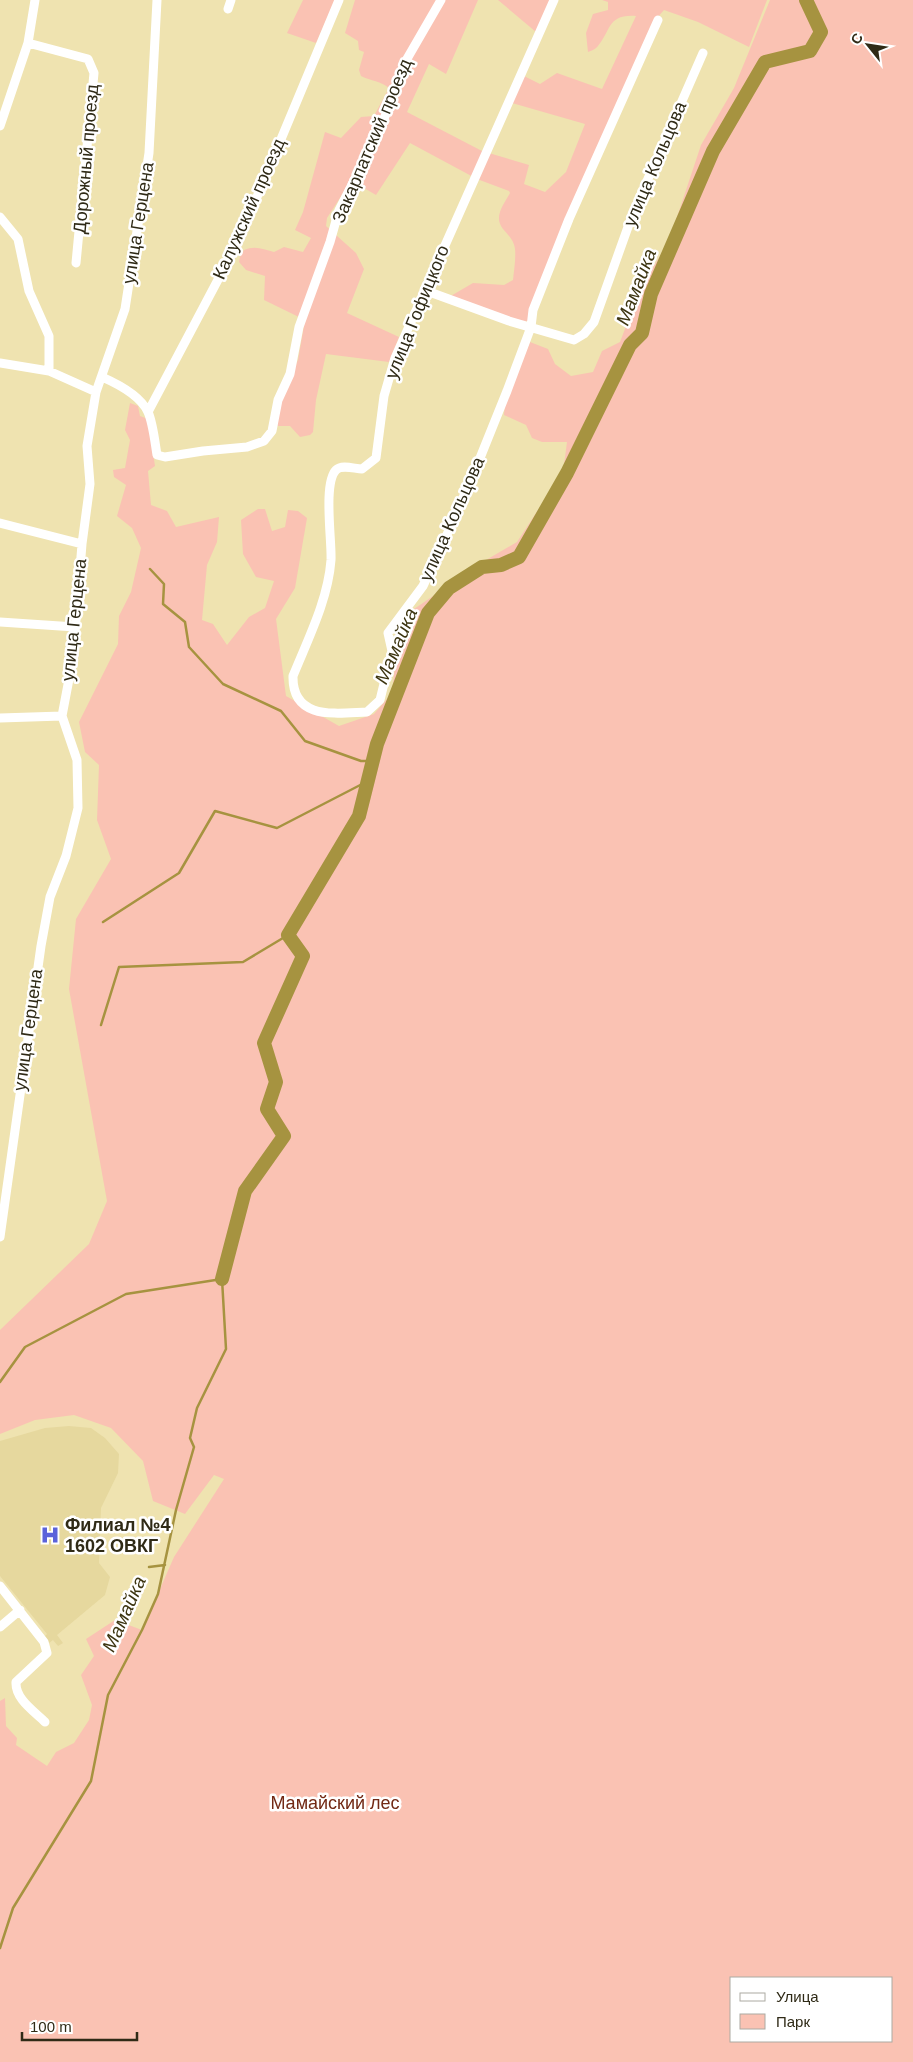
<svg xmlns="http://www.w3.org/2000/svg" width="913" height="2062" font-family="Helvetica,sans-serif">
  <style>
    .built { fill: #e6d89e }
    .green { fill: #fac2b3; fill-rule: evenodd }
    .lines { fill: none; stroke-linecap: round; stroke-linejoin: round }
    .stream { stroke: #a69340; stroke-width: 2.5 }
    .river { stroke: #a69340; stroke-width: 14 }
    .minor { stroke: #fff; stroke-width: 9 }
    .labels { text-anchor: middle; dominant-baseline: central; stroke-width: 5; stroke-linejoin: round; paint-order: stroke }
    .street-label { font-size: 18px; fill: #2f2a16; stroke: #fff }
    .poi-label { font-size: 18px; font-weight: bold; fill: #2f2a16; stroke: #fff; text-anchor: start }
    .park-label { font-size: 18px; fill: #722914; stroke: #fff }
    .water-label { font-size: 19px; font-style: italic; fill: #3d3511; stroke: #fff }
  </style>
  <rect width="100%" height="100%" fill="#efe3b0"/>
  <path class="built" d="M69,1426L91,1428L105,1438L119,1454L118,1473L101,1508L99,1563L110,1577L105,1595L57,1635L63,1643L58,1646L53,1640L49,1643L44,1637L47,1634L0,1576V1441L45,1428Z"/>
  <path class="green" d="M303,0H335L316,43L287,33Z
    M355,0H478L446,74L429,64L407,112L482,151L529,165L524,184L545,192L566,172L585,124L512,103L524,76L540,84L557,73L602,89L636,16C607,14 611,31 598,46C596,49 591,51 588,52L586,33L593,14L608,10V2L602,0H767L749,47L698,22L664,10L656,19L529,321L518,322L449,297L473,283L504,285L513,280C514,270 516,259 515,249C514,240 508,235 503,229C493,217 504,204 510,193L509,191L477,179L410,143L376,195L357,184H349L327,218L326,226L356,253L364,269L347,313L399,337L389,362L326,354L316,400L313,432L310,435L300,437L290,426H278L277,423L279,402L298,360L305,320L264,300L265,276L246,270L239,262L240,257L244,250C255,245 263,249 274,252L284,247L303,252L311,238L295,230L303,212L325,132L341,138L361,117L374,116L389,88C381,81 371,81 361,76L359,70L364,52L359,50L358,41L345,33Z
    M498,0H550L536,32Z
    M770,0H913V2062H0V1701L5,1698L6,1726L17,1738L16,1745L47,1766L56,1752L74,1743L89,1720L92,1705L81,1675L94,1656L86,1639L115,1620L142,1630L174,1557L224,1479L214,1475L185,1514L153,1501L143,1461L111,1428L74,1415L35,1420L0,1434V1330L89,1244L107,1201L69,989L76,919L111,859L97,820L99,765L85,752L79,722L118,644L119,616L131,592L141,548L132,528L117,516L126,485L114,477L113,470L125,468L130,440L125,430L130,403L138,406L140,416L148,419L155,466L148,471L151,505L167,511L176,527L219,517L217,542L207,565L202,620L213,624L227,645L249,617L265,608L274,581L256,577L243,554L241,520L258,509H265L272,531L285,527L288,510L298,511L307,518L295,588L276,619L286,696L339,726L374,714L392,693L397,648L414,609L486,560L517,542L563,472L567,442H542L532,438L526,425L504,415L505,403L530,342L548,349L555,364L571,376L593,372L602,351L620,342L640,289L669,241L701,145L734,88ZM732,1978H892V2041H732Z"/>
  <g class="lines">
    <path class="stream" d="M150,569L164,584L163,604L185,622L189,647L223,684L281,711L305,741L361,761H373
      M103,922L179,873L215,811L277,828L368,781
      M101,1025L119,967L243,962L288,935
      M0,1382L25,1347L126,1294L222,1279L226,1349L197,1408L190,1438L194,1447L176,1510L158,1594L142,1630L108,1695L91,1781L13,1908L0,1948
      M149,1567L165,1565"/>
    <path class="river" d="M222,1279L245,1191L284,1136L267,1109L276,1082L264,1043L303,956L288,935L359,816L377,744L428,613L449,588L482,567L501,565L519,557L567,473L630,345L642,333L651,294L713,151L765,62L810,51L821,32L806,0"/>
    <path class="minor" d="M554,0L395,358L384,396L376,458L362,469C355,469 342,464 336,470C323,483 332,541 331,560C328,600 308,639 293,676C292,721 337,713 367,712L380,700L392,651L388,633L423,586L445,539L476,468L507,391L531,327L533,310L569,219L658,20
      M228,9L231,0
      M28,43L88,59L94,73L76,263
      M0,126L28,43L35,0
      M0,217L18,239L29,291L49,336V371
      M424,290L509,321L574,340L584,334L594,322L633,213L703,53
      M0,363L49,371L96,392
      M102,377C118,384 140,395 148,412C153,423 155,443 157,455L165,457L203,451L247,447L264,441L272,431L278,400L290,374L299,327L330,242L339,210L380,130L404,64L441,0
      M148,412L239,240L339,0
      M0,523L82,544
      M0,622L75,627
      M0,718L62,716
      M0,1237L41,946L50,897L66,856L78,808L77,760L62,716L73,658L82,544L90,484L87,446L96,392L125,309L149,153L157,0
      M0,1586L44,1642L47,1653L16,1682C15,1699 34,1711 45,1722
      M0,1627L20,1610"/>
  </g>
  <defs>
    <g id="hospital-bare" transform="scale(1.5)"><path d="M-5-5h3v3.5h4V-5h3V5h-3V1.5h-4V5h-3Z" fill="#5b62da" stroke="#fff" stroke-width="2.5" paint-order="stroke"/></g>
  </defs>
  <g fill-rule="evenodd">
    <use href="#hospital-bare" x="50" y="1535"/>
  </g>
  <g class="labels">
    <g class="street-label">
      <text transform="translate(372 141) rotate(-67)">Закарпатский проезд</text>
      <text transform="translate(86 159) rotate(-85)">Дорожный проезд</text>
      <text transform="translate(655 164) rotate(-67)">улица Кольцова</text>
      <text transform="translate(249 209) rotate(-66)">Калужский проезд</text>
      <text transform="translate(138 223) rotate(-81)">улица Герцена</text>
      <text transform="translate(417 312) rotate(-68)">улица Гофицкого</text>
      <text transform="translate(452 519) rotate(-66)">улица Кольцова</text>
      <text transform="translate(74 620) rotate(-84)">улица Герцена</text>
      <text transform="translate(28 1030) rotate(-82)">улица Герцена</text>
    </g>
    <g class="poi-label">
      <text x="65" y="1525">Филиал №4<tspan x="65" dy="21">1602 ОВКГ</tspan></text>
    </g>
    <g class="park-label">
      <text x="335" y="1803">Мамайский лес</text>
    </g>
    <g class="water-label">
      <text transform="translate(636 287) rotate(-69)">Мамайка</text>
      <text transform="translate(396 646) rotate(-67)">Мамайка</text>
      <text transform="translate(124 1614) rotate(-66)">Мамайка</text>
    </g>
  </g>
  <rect x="730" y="1977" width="162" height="65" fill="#ffffff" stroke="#acaaa2"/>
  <rect x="740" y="1993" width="25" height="8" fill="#ffffff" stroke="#acaaa2"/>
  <text x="776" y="2002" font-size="15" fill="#2f2a16">Улица</text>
  <rect x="740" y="2014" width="25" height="15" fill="#fac2b3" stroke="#acaaa2"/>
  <text x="776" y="2027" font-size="15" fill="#2f2a16">Парк</text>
  <g transform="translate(868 45) rotate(300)" stroke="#ffffff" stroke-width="4" paint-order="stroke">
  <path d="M0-4L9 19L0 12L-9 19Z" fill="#2f2a16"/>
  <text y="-8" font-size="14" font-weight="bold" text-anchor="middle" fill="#2f2a16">С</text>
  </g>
  <path d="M22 2032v8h115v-8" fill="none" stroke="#2f2a16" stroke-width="2.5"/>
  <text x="30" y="2032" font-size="15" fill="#2f2a16" stroke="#ffffff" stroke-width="4" paint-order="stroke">100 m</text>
</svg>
